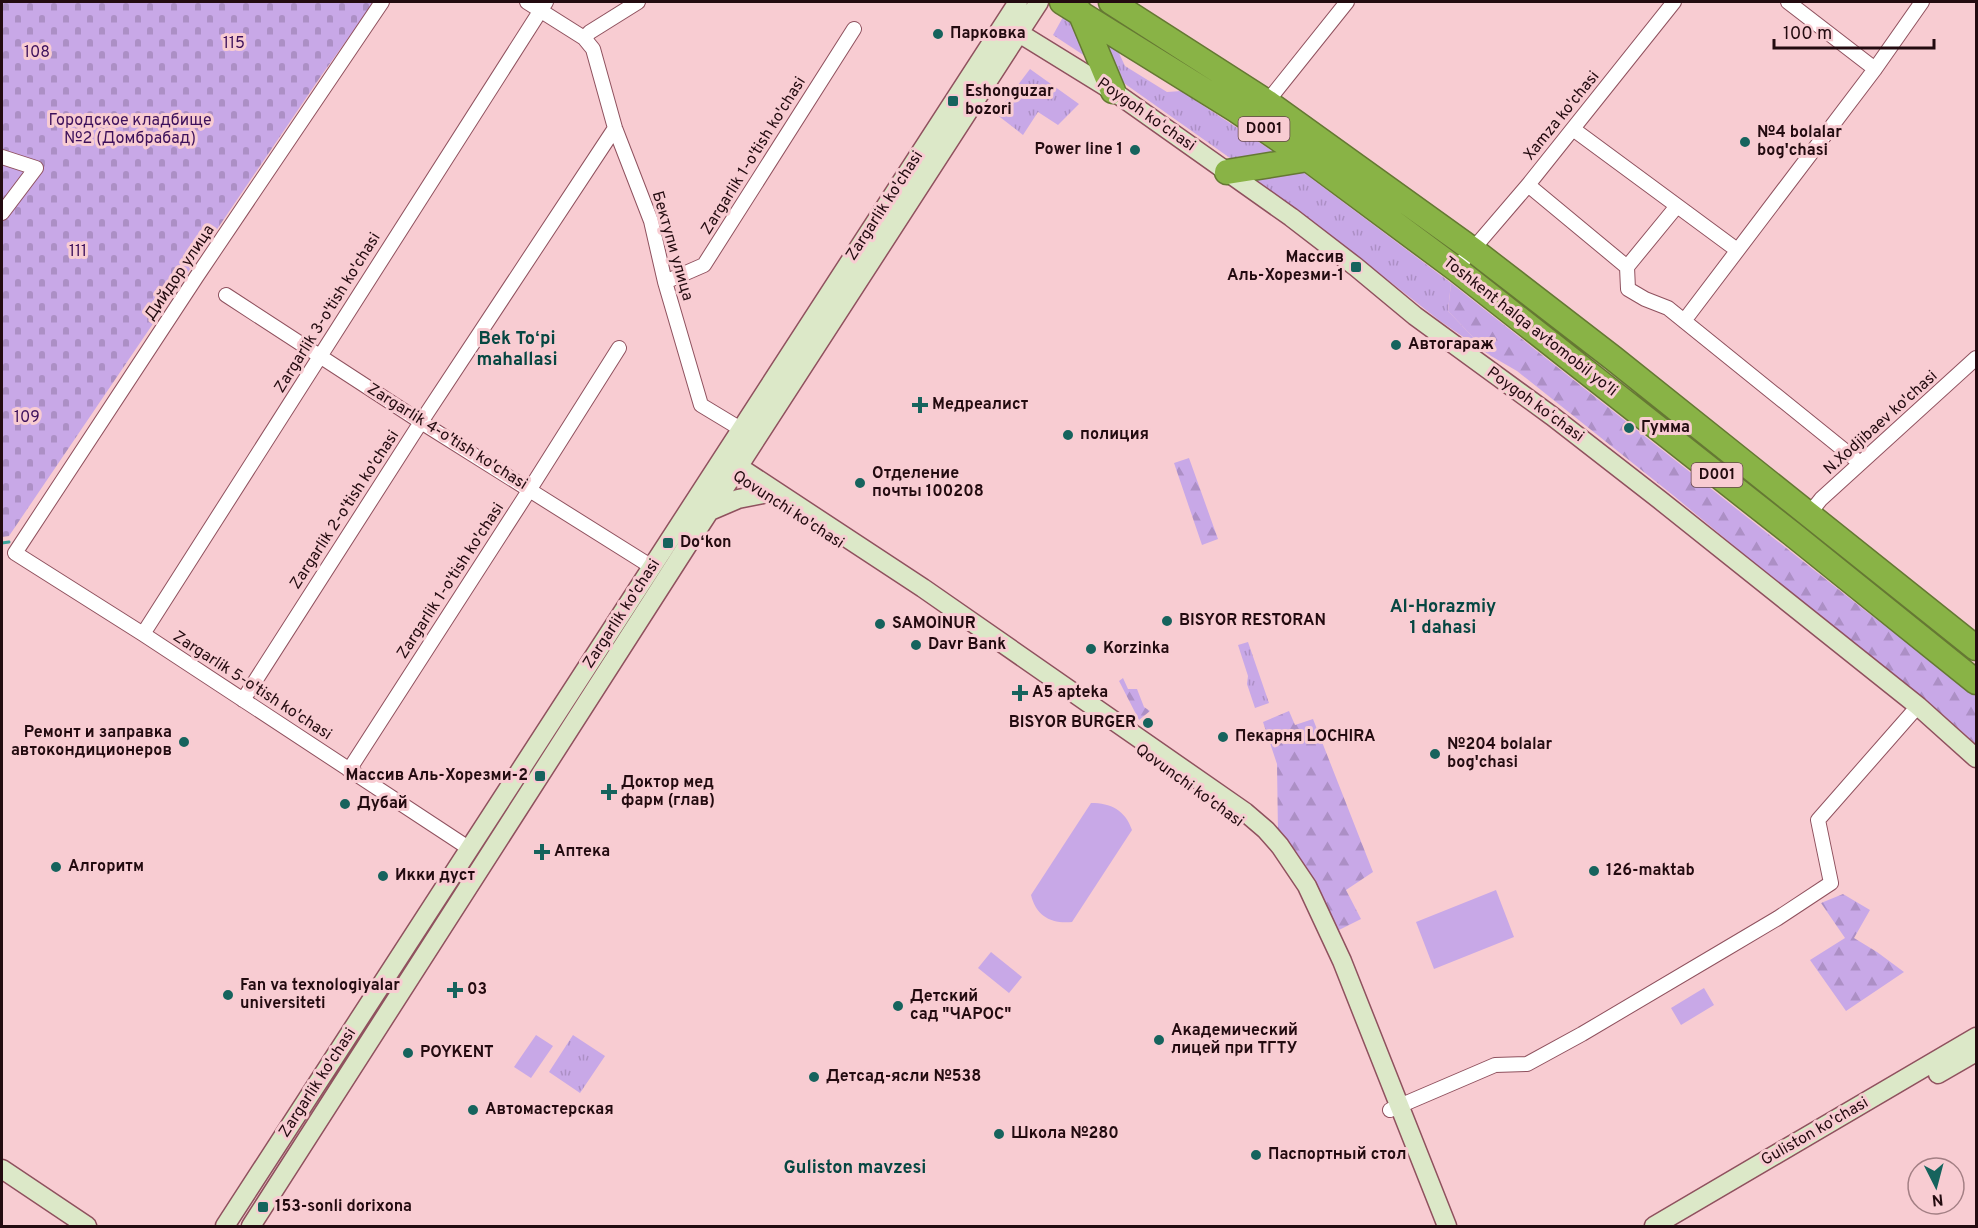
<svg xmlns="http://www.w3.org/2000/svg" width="1978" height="1228" font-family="Overpass,sans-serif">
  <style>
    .grass { fill: url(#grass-tufts) }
    .forest { fill: url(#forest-firs) }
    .cemetery { fill: url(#cemetery-stones) }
    .garden { fill: #c8a8e7 }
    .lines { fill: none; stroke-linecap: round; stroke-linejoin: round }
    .stream { stroke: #3ea59c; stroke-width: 3 }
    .street-casing { stroke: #8f515e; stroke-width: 16 }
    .secondary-casing { stroke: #8f515e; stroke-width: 21 }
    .highway-casing { stroke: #657833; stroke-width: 27 }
    .street { stroke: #fff; stroke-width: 14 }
    .secondary { stroke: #dce8c8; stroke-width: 18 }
    .highway { stroke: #89b346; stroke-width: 24 }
    .poi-dot { fill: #16635d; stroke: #f8ccd2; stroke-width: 2 }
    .labels { text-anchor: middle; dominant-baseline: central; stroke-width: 6; stroke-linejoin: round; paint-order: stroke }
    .shield { fill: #f8ccd2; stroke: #63454a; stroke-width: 1.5 }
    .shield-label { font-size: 15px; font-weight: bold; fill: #230b10 }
    .poi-label { font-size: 16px; font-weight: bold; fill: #230b10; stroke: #f8ccd2; text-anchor: start }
    .park-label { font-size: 16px; fill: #3d115b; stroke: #f8ccd2 }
    .street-label { font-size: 16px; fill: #230b10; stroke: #f8ccd2 }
    .neighbourhood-label { font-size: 18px; font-weight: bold; fill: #064742; stroke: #f8ccd2 }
  </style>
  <defs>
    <pattern id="grass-tufts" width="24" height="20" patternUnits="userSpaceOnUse" patternTransform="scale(1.5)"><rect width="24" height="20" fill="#c8a8e7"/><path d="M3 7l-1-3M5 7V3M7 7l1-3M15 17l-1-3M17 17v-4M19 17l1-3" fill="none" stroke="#ac8fc5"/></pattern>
    <pattern id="forest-firs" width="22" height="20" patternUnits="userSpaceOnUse" patternTransform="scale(1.5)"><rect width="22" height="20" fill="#c8a8e7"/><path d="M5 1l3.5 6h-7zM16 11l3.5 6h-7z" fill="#ac8fc5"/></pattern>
    <pattern id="cemetery-stones" width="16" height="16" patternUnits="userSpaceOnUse" patternTransform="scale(1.5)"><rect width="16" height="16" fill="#c8a8e7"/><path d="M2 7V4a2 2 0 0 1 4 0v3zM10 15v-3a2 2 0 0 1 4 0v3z" fill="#ac8fc5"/></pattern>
  </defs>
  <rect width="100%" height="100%" fill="#f8ccd2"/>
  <path class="grass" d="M1063,17L1076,24L1097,64L1053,35Z
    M1101,40L1118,51L1125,66L1167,92L1181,91L1277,154L1237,163L1111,74Z
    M1030,69L1079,104L1058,125L1038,112L1023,135L996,114Z
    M1295,166L1451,283L1448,311L1491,356L1440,321L1319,226L1252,178Z
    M1248,642L1269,703L1255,708L1247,684L1248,676L1238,645Z
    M573,1035L605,1056L580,1093L549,1072Z"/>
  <path class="forest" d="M1451,283L1867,612L1972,692L1976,697V744L1923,697L1860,651L1674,496L1517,371L1491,356L1448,311Z
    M1189,458L1218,539L1202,545L1174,463Z
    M1123,678L1128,689H1137L1144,707L1150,711L1139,720L1119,681Z
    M1289,711L1295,725L1313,719L1373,872L1346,890L1361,919L1335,932L1278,834L1277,764L1263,722Z
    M1843,894L1870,910L1854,938L1877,952L1904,972L1846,1011L1810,960L1845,938L1821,903Z"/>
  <path class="cemetery" d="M2,2H374L321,76L9,536L2,537Z"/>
  <path class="garden" d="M1091,803C1111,803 1125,810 1132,830L1072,922C1051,924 1036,916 1031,895Z
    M1496,890L1514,937L1434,969L1416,922Z
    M991,952L1022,977L1009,993L978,968Z
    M1704,988L1714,1005L1681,1025L1671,1008Z
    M536,1035L553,1046L531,1078L514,1067Z"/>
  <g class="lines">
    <path class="stream" d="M2,543L9,542"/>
    <g class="street-casing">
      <path id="street" d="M527,2L584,38L593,49L615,128L651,221L665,282L701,405L749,434
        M1788,2L1875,69
        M584,38L590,32L638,2
        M1267,102L1347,2
        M1573,129L1737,250
        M2,157L36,168L2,213
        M1528,185L1627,267L1628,289L1645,299L1668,308L1860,463
        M1627,267L1677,206
        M1456,269L1528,185L1674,2
        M665,282L704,265L854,29
        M226,295L421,422L652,567
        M1684,321L1875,69L1922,2
        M1809,514L1821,499L1976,358
        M15,553L197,276L382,2
        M15,553L143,634L470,849
        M143,634L546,2
        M243,700L421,422L615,128
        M349,770L530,489L619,348
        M1390,1110L1495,1065L1527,1064L1582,1034L1724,950L1778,918L1831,883L1818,820L1918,706"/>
    </g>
    <g class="secondary-casing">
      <path id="secondary" d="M1019,33L1113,91L1291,217L1356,267L1415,316L1552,416L1660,500L1918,706L1976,758
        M728,464L739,467L923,588L1245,812L1266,830L1280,846L1307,886L1342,961L1447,1226
        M710,511L738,499L763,494
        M1938,1074L1976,1052
        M2,1169L87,1226
        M225,1226L1018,2
        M251,1226L696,532L1039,2
        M1654,1226L1976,1037"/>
    </g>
    <g class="highway-casing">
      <path id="highway" d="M1062,2L1236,110L1308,159L1456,269L1791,533L1976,682
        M1111,2L1267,102L1473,250L1613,358L1976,648
        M1080,12L1113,91
        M1227,172L1308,159"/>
    </g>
    <use href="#street" class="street"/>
    <use href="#secondary" class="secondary"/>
    <use href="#highway" class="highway"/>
  </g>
  <g class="poi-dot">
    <circle cx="938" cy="34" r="6"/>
    <rect x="947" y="95" width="12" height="12" rx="3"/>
    <circle cx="1745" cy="142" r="6"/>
    <circle cx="1135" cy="150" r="6"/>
    <rect x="1350" y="261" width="12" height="12" rx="3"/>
    <circle cx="1396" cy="345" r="6"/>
    <path d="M917 396h6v6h6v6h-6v6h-6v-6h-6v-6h6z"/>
    <circle cx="1629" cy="428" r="6"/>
    <circle cx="1068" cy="435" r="6"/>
    <circle cx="860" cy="483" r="6"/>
    <rect x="662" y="537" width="12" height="12" rx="3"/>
    <circle cx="1167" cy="621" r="6"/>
    <circle cx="880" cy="624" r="6"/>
    <circle cx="916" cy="645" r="6"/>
    <circle cx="1091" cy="649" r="6"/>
    <path d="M1017 684h6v6h6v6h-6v6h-6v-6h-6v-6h6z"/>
    <circle cx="1148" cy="723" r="6"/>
    <circle cx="1223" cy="737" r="6"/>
    <circle cx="184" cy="742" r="6"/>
    <circle cx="1435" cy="754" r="6"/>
    <rect x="534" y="770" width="12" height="12" rx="3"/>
    <path d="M606 783h6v6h6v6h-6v6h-6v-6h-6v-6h6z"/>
    <circle cx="345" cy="804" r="6"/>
    <path d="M539 843h6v6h6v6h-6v6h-6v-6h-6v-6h6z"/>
    <circle cx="56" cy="867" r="6"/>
    <circle cx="1594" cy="871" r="6"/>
    <circle cx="383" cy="876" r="6"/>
    <path d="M452 981h6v6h6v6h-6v6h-6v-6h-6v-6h6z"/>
    <circle cx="228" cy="995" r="6"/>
    <circle cx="898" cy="1006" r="6"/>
    <circle cx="1159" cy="1040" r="6"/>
    <circle cx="408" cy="1053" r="6"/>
    <circle cx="814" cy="1077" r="6"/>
    <circle cx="473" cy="1110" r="6"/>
    <circle cx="999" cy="1134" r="6"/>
    <circle cx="1256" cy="1155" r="6"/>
    <rect x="257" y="1201" width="12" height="12" rx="3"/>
  </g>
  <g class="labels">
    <g class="shield">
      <rect x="1238.5" y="117" width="51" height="24" rx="4.5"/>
      <rect x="1691.5" y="463" width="51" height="24" rx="4.5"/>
    </g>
    <g class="shield-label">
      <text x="1264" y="129">D001</text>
      <text x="1717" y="475">D001</text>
    </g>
    <g class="poi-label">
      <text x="950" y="34">Парковка</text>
      <text x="965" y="92">Eshonguzar<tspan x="965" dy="18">bozori</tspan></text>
      <text x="1757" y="133">№4 bolalar<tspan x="1757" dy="18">bog'chasi</tspan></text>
      <text x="1123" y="150" text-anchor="end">Power line 1</text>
      <text x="1344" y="258" text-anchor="end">Массив<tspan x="1344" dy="18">Аль-Хорезми-1</tspan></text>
      <text x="1408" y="345">Автогараж</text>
      <text x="932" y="405">Медреалист</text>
      <text x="1641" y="428">Гумма</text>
      <text x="1080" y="435">полиция</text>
      <text x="872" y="474">Отделение<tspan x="872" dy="18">почты 100208</tspan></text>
      <text x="680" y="543">Doʻkon</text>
      <text x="1179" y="621">BISYOR RESTORAN</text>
      <text x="892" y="624">SAMOINUR</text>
      <text x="928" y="645">Davr Bank</text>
      <text x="1103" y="649">Korzinka</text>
      <text x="1032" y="693">A5 apteka</text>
      <text x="1136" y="723" text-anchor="end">BISYOR BURGER</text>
      <text x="172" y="733" text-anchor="end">Ремонт и заправка<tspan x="172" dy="18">автокондиционеров</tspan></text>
      <text x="1235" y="737">Пекарня LOCHIRA</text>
      <text x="1447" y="745">№204 bolalar<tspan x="1447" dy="18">bog'chasi</tspan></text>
      <text x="528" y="776" text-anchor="end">Массив Аль-Хорезми-2</text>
      <text x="621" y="783">Доктор мед<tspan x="621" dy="18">фарм (глав)</tspan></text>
      <text x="357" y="804">Дубай</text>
      <text x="554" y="852">Аптека</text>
      <text x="68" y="867">Алгоритм</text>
      <text x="1606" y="871">126-maktab</text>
      <text x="395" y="876">Икки дуст</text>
      <text x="240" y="986">Fan va texnologiyalar<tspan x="240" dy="18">universiteti</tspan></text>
      <text x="467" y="990">03</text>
      <text x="910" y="997">Детский<tspan x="910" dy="18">сад "ЧАРОС"</tspan></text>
      <text x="1171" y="1031">Академический<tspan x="1171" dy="18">лицей при ТГТУ</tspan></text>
      <text x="420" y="1053">POYKENT</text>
      <text x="826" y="1077">Детсад-ясли №538</text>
      <text x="485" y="1110">Автомастерская</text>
      <text x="1011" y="1134">Школа №280</text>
      <text x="1268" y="1155">Паспортный стол</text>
      <text x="275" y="1207">153-sonli dorixona</text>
    </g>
    <g class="park-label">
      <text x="234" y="44">115</text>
      <text x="37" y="53">108</text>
      <text x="130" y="121">Городское кладбище<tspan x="130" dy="18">№2 (Домбрабад)</tspan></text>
      <text x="78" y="252">111</text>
      <text x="27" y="418">109</text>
    </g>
    <g class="street-label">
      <text transform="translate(1146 115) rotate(35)">Poygoh koʻchasi</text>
      <text transform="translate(1562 116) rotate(-51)">Xamza ko'chasi</text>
      <text transform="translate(754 156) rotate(-58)">Zargarlik 1-o'tish ko'chasi</text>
      <text transform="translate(885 206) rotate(-57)">Zargarlik ko'chasi</text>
      <text transform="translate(672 246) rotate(74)">Бектупи улица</text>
      <text transform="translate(180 273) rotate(-56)">Дийдор улица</text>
      <text transform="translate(328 313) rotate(-58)">Zargarlik 3-o'tish ko'chasi</text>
      <text transform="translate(1530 327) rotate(38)">Toshkent halqa avtomobil yo'li</text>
      <text transform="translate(1535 405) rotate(36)">Poygoh koʻchasi</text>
      <text transform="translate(1881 423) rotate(-42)">N.Xodjibaev ko'chasi</text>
      <text transform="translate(447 437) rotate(32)">Zargarlik 4-o'tish ko'chasi</text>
      <text transform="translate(345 510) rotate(-57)">Zargarlik 2-o'tish ko'chasi</text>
      <text transform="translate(788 510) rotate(33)">Qovunchi ko'chasi</text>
      <text transform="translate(451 581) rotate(-57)">Zargarlik 1-o'tish ko'chasi</text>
      <text transform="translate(622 614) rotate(-57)">Zargarlik ko'chasi</text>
      <text transform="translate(252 686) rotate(33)">Zargarlik 5-o'tish ko'chasi</text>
      <text transform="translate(1189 786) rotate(36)">Qovunchi ko'chasi</text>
      <text transform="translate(318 1083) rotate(-57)">Zargarlik ko'chasi</text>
      <text transform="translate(1815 1132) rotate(-30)">Guliston ko'chasi</text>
    </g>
    <g class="neighbourhood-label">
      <text x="517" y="339">Bek Toʻpi<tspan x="517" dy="21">mahallasi</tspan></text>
      <text x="1443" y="607">Al-Horazmiy<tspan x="1443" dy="21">1 dahasi</tspan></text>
      <text x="855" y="1168">Guliston mavzesi</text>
    </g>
  </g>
  <rect width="1978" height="1228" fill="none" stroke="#230b10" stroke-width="6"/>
  <g transform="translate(1936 1186) rotate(174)"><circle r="28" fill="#f8ccd2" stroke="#a37f84" stroke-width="1.5"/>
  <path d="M0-4.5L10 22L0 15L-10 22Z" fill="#16635d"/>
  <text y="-9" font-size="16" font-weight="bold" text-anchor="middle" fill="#230b10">N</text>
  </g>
  <path d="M1774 39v9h160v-9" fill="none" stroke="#230b10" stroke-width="3"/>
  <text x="1783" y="39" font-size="18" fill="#230b10" stroke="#f8ccd2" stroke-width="4.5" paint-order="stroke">100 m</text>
</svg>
